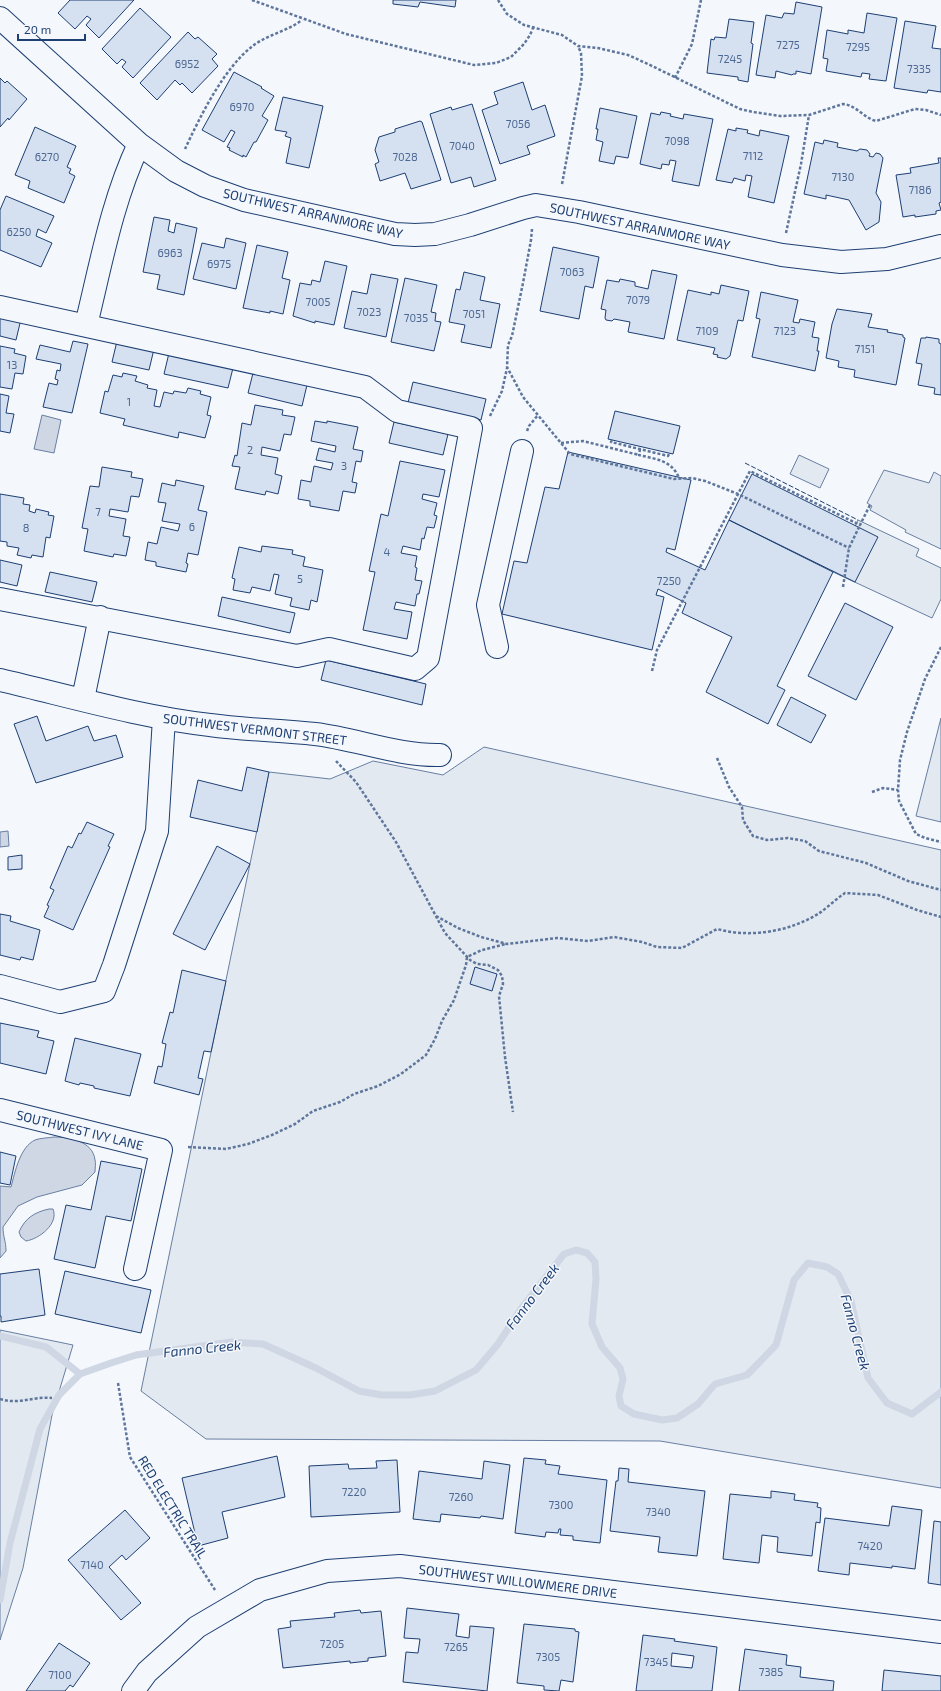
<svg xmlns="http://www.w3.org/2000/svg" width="941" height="1691" font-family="'Exo 2',sans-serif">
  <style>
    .green { fill: #e3e9f0; stroke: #687fa3 }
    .water { fill: #cfd7e4; stroke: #687fa3 }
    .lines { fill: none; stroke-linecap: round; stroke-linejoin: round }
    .stream { stroke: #cfd7e4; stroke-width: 7 }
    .building { fill: #d5e0f0; stroke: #1d3f73; fill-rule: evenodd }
    .minor-casing { stroke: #1d3f73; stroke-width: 24 }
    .path { stroke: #5e769c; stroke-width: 2.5; stroke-dasharray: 3 2; stroke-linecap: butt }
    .minor { stroke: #f4f7fb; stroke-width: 22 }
    .fence { stroke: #1d3f73; stroke-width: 1; stroke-dasharray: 5 2; stroke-linecap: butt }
    .labels { text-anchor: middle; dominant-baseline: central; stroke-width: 3; stroke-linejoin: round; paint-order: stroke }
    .number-label { font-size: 11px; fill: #4b6792 }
    .street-label { font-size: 13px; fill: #1d3f73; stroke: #f4f7fb }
    .water-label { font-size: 14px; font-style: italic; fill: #1d3f73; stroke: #f4f7fb }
  </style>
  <rect width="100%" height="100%" fill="#f4f7fb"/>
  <path class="green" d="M799,455L829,469L820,488L790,474Z
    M884,470L929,483L934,472L941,476V549L905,532L906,530L870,510L872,506L867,503Z
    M858,520L919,549L916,556L941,568V599L932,618L833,572Z
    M941,718V822L916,816Z
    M484,747L941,850V1488L660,1441L206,1439L141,1391L269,772L330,779L373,761L443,775Z
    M0,1330L73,1345L52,1415L23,1568L0,1640Z"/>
  <path class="water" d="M42,415L61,420L54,453L34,449Z
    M8,831L9,846L0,847V832Z
    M54,1137C69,1137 93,1141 95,1160C96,1163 95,1168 95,1172L82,1185L37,1197L18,1206L3,1227C3,1237 6,1241 6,1251L0,1258V1186L11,1187C15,1172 20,1147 35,1140C40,1138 48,1138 54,1137Z
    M49,1209H53C59,1224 39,1239 26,1241L21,1237L19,1232C25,1218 35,1212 49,1209Z"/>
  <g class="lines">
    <path class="stream" d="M0,1336L46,1347L80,1374
      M0,1600L10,1543L40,1429L59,1395L80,1374L111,1363L136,1355L231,1342L263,1344L316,1368L359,1391L382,1395H410L435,1391L476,1370L498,1344L521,1309L564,1254L576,1250L587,1253L595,1262L596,1279L592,1324L602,1347L620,1368L623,1379L619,1396L621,1406L634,1414L662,1420L677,1418L698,1404L715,1384L747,1375L776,1345L794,1280L808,1263L827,1267L838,1274L851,1301L868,1378L887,1403L912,1414L941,1392"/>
  </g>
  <path class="building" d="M70,0H134L99,38L86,25L91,19L87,16L75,29L58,13Z
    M393,0H456L455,7L420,2L418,7L393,4Z
    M796,2L822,7L811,74L796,71V74H793L792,75L776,71L775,78L756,75L766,15L782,18L784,13L794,14Z
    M140,8L171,37L133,78L122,67L126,62L122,59L117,64L102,49Z
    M867,13L897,18L886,81L869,79L870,74L862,73L861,77L826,71L828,59L823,58L827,30L848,34V30L864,33Z
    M729,19L754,22L751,43L753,44L748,82L738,80V77L707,73L711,39L714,40L715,37L726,38Z
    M905,21L936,26L932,48L941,49V92L928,90L927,93L894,88Z
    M188,32L195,39L198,37L217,54L212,59L218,66L192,93L182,83L180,85L175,80L157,100L140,83Z
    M234,72L262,87L261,88L274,96L262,116L268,120L256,142H254L246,157L243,155V157L229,150L230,148L227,147L235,132L231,130L224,142L202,130Z
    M0,78L5,83L7,81L27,99L9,120L8,118L0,127Z
    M523,82L532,110L545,105L555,136L527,146L530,154L500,164L482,110L498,104L494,92Z
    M283,97L323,106L309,168L286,163L291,138L285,136L287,132L275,130Z
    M472,104L496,180L474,187L471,177L451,183L430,114L451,107L452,110Z
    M600,108L637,116L628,158L616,156L614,164L599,161L603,142L596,140L598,129H596Z
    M661,112L671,114L670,116L683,119L684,114L713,119L699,186L672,181L676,161L670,160L669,165L662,164L661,169L640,164L651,113L660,115Z
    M420,121L422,122L441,180L411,189L405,173L380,181L375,164L379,162L375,150L379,137L395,132V129Z
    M35,127L76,146L67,167L71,169L69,173L75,176L64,203L28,188L30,181L15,175Z
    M736,128L748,130L747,133L759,136L760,130L789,136L774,203L748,197L752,176L746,175L745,181L734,178L732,183L716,180L728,129L736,131Z
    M824,140L838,143L837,147L857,151L860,149L867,150L870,154L869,156L873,157L876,153L880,154L883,158L876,193L881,202L879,222L866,230L849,200L826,195V199L804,194L815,142L823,144Z
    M938,158H941V202L939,203L941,210L936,211V214L915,217V215L903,217L896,175L911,173L910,168L939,163Z
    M6,196L54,216L46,233L38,229L36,236L52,243L41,267L0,250V210Z
    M154,217L170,220L168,231L174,233L176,223L197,228L184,295L157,289L160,275L143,272Z
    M226,238L246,243L236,289L193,279L202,243L224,248Z
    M257,245L288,252L282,278L290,280L283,314L270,311V313L243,308Z
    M553,247L599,257L593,288L585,286L579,319L540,311Z
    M325,261L347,266L334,325L315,321V323L293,316L300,283L311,285L312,280L320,282Z
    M652,270L677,275L664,339L628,332L630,322L614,319L612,321L606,320L605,318L606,310L601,309L607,280L619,282L620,279L635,282V286L648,289Z
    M464,272L485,277L480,300L500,304L491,348L461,342L465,325L449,322L456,289L460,290Z
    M371,274L398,279L386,337L344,328L352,291L367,294Z
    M405,278L437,285L431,312L436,313L435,321L441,322L434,351L391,342Z
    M721,285L749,291L743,321L738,320L730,356L726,359L717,357L718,355L713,354L715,348L677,340L688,290L711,295V292L719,294Z
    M761,292L798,300L793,322L799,323L800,319L815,322L812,337L819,338L817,351H819L815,371L752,357L760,319L756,318Z
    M837,309L872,314L868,327L888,330L887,332L903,335V337L905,338L896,385L854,377L855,370L838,367L839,361L826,358L832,324Z
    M0,314L21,319L16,340L0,336Z
    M926,337L939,339V343L941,344V395L934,394L935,388L918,385L922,364L916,363L921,338H926Z
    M73,341L88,344L72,413L43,407L49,383L57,385L58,380L55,379L57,370L60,371L61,364L36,359L40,345L70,352Z
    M117,341L154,349L149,370L112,362Z
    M0,346L15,349L14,353L26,356L23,374L15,373L12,389L0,387Z
    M169,353L233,368L228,388L164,374Z
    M123,373L137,376L135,381L148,385L147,388L157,390L154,406L160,407L164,392L173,394L174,391L186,393L188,388L201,391L200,394L211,397L207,415L211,416L205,438L179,432L178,438L123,425L125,419L100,413L105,391L108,392L113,375L122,377Z
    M253,373L307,385L302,406L248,393Z
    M413,382L486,399L481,420L408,403Z
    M0,394L9,396L6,413L14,414L10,433L0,431Z
    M255,405L283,410L282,415L295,417L291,435L284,434L280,451L262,447L261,455L278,458L275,474L282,476L278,494L266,491L265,495L235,489L240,467L232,466L235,455L237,456L242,423L251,425Z
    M615,411L680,426L673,454L608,439Z
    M315,421L327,423V421L358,427L353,449L363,451L361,462L356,461L352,482L357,483L355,493L343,491L339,511L310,506V501L298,499L301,480L311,482L314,466L331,470L333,463L316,460L319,448L335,452L336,446L311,441Z
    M394,422L448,434L443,455L389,443Z
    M568,452L691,480L675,550L667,548L666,552L705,570L729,520L833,572L777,686L785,690L768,724L706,692L732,637L682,613L686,603L658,589L656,595L664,597L652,650L502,614L514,561L527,563L545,487L559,489Z
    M400,461L445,470L439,497L423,494L422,499L437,503L434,515L437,516L434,528L427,527L424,539L422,538L420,550L403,546L401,553L417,556L415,567L417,568L415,580L422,581L419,594H417L415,606L396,602L394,609L412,612L407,639L363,630L375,572L369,571L381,514L388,516Z
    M102,467L132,472L131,477L143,479L139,497L131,496L128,512L110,509L109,516L126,519L123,536L130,537L126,556L114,554L113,557L84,551L88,529L82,528L90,486L99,487Z
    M752,474L878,537L855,582L729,520Z
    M176,480L204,486L198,510L207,512L198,555L188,553L186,563L188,564L186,572L156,566V562L145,560L148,542L157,544L161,527L178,531L180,524L162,521L166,503L158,502L162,483L175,486Z
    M0,494L24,498L23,504L30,505L29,511L35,513L36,509L49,512L48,515L54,516L50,538L46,537L43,557L32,555L31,558L17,555L19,548L7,546V542L0,541Z
    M262,546L293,550L292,554L305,557L303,566L323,570L317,602L311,600L309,610L290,606L292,598L275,594L279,575L274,574L270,591L252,587L250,593L233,590L235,579L232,578L239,547L261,552Z
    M0,560L22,565L17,586L0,582Z
    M50,572L97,582L92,602L45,592Z
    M222,597L295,613L290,633L218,616Z
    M845,603L893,627L856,700L808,676Z
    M326,660L426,684L422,705L321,680Z
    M791,697L826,715L811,743L777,725Z
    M37,716L46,741L88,726L94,741L116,735L123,757L36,783L14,724Z
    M247,767L269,772L257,832L190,817L198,780L242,791Z
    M87,822L114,834L108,846L110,847L73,930L44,917L49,906L47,905L54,890L50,888L68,846L72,848L79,833L81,834Z
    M217,846L250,864L205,950L173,934Z
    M22,855V869L8,870V857Z
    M0,914L11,916L10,921L40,930L33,960L21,957L20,960L0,955Z
    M475,967L497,974L492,991L470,984Z
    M182,970L226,981L211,1052L204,1051L198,1078L203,1079L199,1095L154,1083L158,1066L162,1067L166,1044L162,1043L170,1012L173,1013Z
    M0,1023L39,1031L37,1037L54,1041L46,1074L0,1063Z
    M75,1038L141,1054L130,1096L94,1088V1086L80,1083L79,1085L65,1081Z
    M0,1152L16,1156L10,1185L0,1183Z
    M101,1161L142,1169L131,1221L106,1216L95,1268L54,1259L66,1205L91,1210Z
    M39,1269L45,1315L1,1322V1316H0V1274Z
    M65,1271L151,1290L141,1333L55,1314Z
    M277,1456L285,1497L222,1512L228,1538L198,1546L182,1478Z
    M524,1458L546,1460L545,1464L560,1466L558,1474L607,1480L600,1543L573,1540V1536L560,1535L561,1529H559L558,1533L546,1532L545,1537L515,1533Z
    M397,1460L400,1512L311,1517L309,1466L348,1464L349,1469L377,1468L376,1461Z
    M484,1461L510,1465L503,1519L481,1516L480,1518L441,1514L440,1522L413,1519L419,1471L482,1479Z
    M619,1468L629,1469L628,1482L705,1491L697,1556L658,1552L660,1537L610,1531L616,1481H618Z
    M771,1491L795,1494L794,1500L818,1503L817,1507L821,1508L820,1523L816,1522L812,1556L777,1552L778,1537L762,1535L759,1563L723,1559L730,1494L771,1498Z
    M892,1506L922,1510L915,1569L892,1566V1568L850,1563L849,1575L818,1571L825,1518L889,1526Z
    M125,1510L150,1538L126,1560L122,1555L109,1567L141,1603L121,1620L68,1560Z
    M934,1521L941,1522V1585L928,1583Z
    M407,1608L459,1614L456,1636L469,1638L470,1626L494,1628L487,1691L403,1682L406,1652L418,1653L420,1639L404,1638Z
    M360,1610L361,1613L381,1611L386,1656L368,1658V1661L350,1663V1661L283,1668L278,1629L291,1627L290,1621L335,1617L334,1613Z
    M524,1624L575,1629V1631L579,1632L573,1682L561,1680L559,1691L544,1690V1686L517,1683Z
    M643,1635L675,1639L674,1641L717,1647L712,1691H636ZM672,1653L694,1656L692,1668L671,1666Z
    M59,1643L90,1663L73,1687L70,1685L65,1691H26Z
    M745,1649L787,1655L786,1665L801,1667L800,1677L834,1681L833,1691H739Z
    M884,1670L941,1676V1691H882Z"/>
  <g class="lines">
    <g class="minor-casing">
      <path id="minor" d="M0,18L139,144L176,171L205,186L244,200L395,234L415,235L435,234L470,225L523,208L536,205L579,212L782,255L841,262L887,259L941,246
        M0,307L365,387L397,411L471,428L428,658L415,669L329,649L297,656L0,599
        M86,325C101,264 112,201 139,144
        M497,647L488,605L522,451
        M0,680C69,696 140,717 210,725C245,730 280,730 315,734C357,739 398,756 440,755
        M83,699L100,617
        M0,986L60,1002L104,991L114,965L157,831L164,718
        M0,1110L161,1150L135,1269
        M133,1691L147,1672L197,1627L260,1590L327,1571L400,1566L941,1632"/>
    </g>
    <path class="path" d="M252,0L346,34L474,65L496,63L511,57L524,44L530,35L533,28
      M498,0L507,14L524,25L562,35L578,46L598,48L628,55L648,64L740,109L753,112L780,116L809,115L843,104C856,105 864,118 876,121L915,109L926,110L941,115
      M675,78L692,44L701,0
      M185,149C200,117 224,67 254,45C269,34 288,31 302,20
      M562,184L582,76L581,53L578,46
      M532,229L531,240L523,283L512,336L508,345L507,367L523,397L570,454L674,479L692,478L705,481L738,494L849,548
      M786,233L801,164L809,115
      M490,416L502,391L507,368
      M527,431L529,426L538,415
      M612,440L611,442L668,456L669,454
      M561,443L583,441L639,455
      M640,449L639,455C655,459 672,460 679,478
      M843,587L849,548L860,525
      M941,647L925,679L907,732L900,760L898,790L899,801L916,834L925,838L941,842
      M652,671L657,650L750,471L860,525L870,505
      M717,758L729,787L742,807L743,820L753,836L767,840L788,838L805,841L819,851L866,863L908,881L941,890
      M336,761L356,782L396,842L445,933L470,960L477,964L488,965L498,970L502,976L503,984L499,996L505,1057L513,1112
      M872,792L883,788L898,790
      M436,916L458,928L481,937L507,944L557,938L588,941L614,937L642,942L657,947L682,948L717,929C750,938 788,932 818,914C827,908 836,899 845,893L878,895L917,910L941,917
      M188,1147L226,1149L248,1144L272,1135L295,1124L313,1111L340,1102L354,1094L378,1086L401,1074L426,1055L435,1039L442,1021L454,1000L466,965L467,957L482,950L506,944
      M118,1383L130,1457L215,1590
      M0,1399C20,1405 33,1396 52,1398"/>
    <use href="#minor" class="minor"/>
    <path class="fence" d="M745,463L858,520"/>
  </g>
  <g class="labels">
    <g class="number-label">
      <text x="788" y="44">7275</text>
      <text x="858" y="46">7295</text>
      <text x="730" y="58">7245</text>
      <text x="187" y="63">6952</text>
      <text x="919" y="68">7335</text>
      <text x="242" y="106">6970</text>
      <text x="518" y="123">7056</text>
      <text x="677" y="140">7098</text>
      <text x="462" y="145">7040</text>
      <text x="753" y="155">7112</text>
      <text x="47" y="156">6270</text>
      <text x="405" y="156">7028</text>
      <text x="843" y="176">7130</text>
      <text x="920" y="189">7186</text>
      <text x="19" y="231">6250</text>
      <text x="170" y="252">6963</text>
      <text x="219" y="263">6975</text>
      <text x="572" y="271">7063</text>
      <text x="638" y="299">7079</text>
      <text x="318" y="301">7005</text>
      <text x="369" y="311">7023</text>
      <text x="474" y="313">7051</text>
      <text x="416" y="317">7035</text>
      <text x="707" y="330">7109</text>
      <text x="785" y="330">7123</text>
      <text x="865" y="348">7151</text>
      <text x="12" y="364">13</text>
      <text x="129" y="401">1</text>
      <text x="250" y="449">2</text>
      <text x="344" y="465">3</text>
      <text x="98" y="511">7</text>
      <text x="192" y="526">6</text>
      <text x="26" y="527">8</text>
      <text x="387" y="551">4</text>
      <text x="300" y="578">5</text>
      <text x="669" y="580">7250</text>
      <text x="354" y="1491">7220</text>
      <text x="461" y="1496">7260</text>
      <text x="561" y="1504">7300</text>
      <text x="658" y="1511">7340</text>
      <text x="870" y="1545">7420</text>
      <text x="92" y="1564">7140</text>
      <text x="332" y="1643">7205</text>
      <text x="456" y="1646">7265</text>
      <text x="548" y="1656">7305</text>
      <text x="656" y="1661">7345</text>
      <text x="771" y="1671">7385</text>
      <text x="60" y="1674">7100</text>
    </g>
    <g class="street-label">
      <text transform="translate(313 213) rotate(13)">SOUTHWEST ARRANMORE WAY</text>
      <text transform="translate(640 226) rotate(12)">SOUTHWEST ARRANMORE WAY</text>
      <text transform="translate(255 729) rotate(7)">SOUTHWEST VERMONT STREET</text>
      <text transform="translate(80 1130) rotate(14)">SOUTHWEST IVY LANE</text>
      <text transform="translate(173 1507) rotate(58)">RED ELECTRIC TRAIL</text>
      <text transform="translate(518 1581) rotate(7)">SOUTHWEST WILLOWMERE DRIVE</text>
    </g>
    <g class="water-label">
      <text transform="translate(532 1296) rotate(-53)">Fanno Creek</text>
      <text transform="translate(856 1332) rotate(75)">Fanno Creek</text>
      <text transform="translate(202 1348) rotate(-6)">Fanno Creek</text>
    </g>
  </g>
  <path d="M18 34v6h67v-6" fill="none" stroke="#1d3f73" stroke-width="2"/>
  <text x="24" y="34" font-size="12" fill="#1d3f73" stroke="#f4f7fb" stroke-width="3" paint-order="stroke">20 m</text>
</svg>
